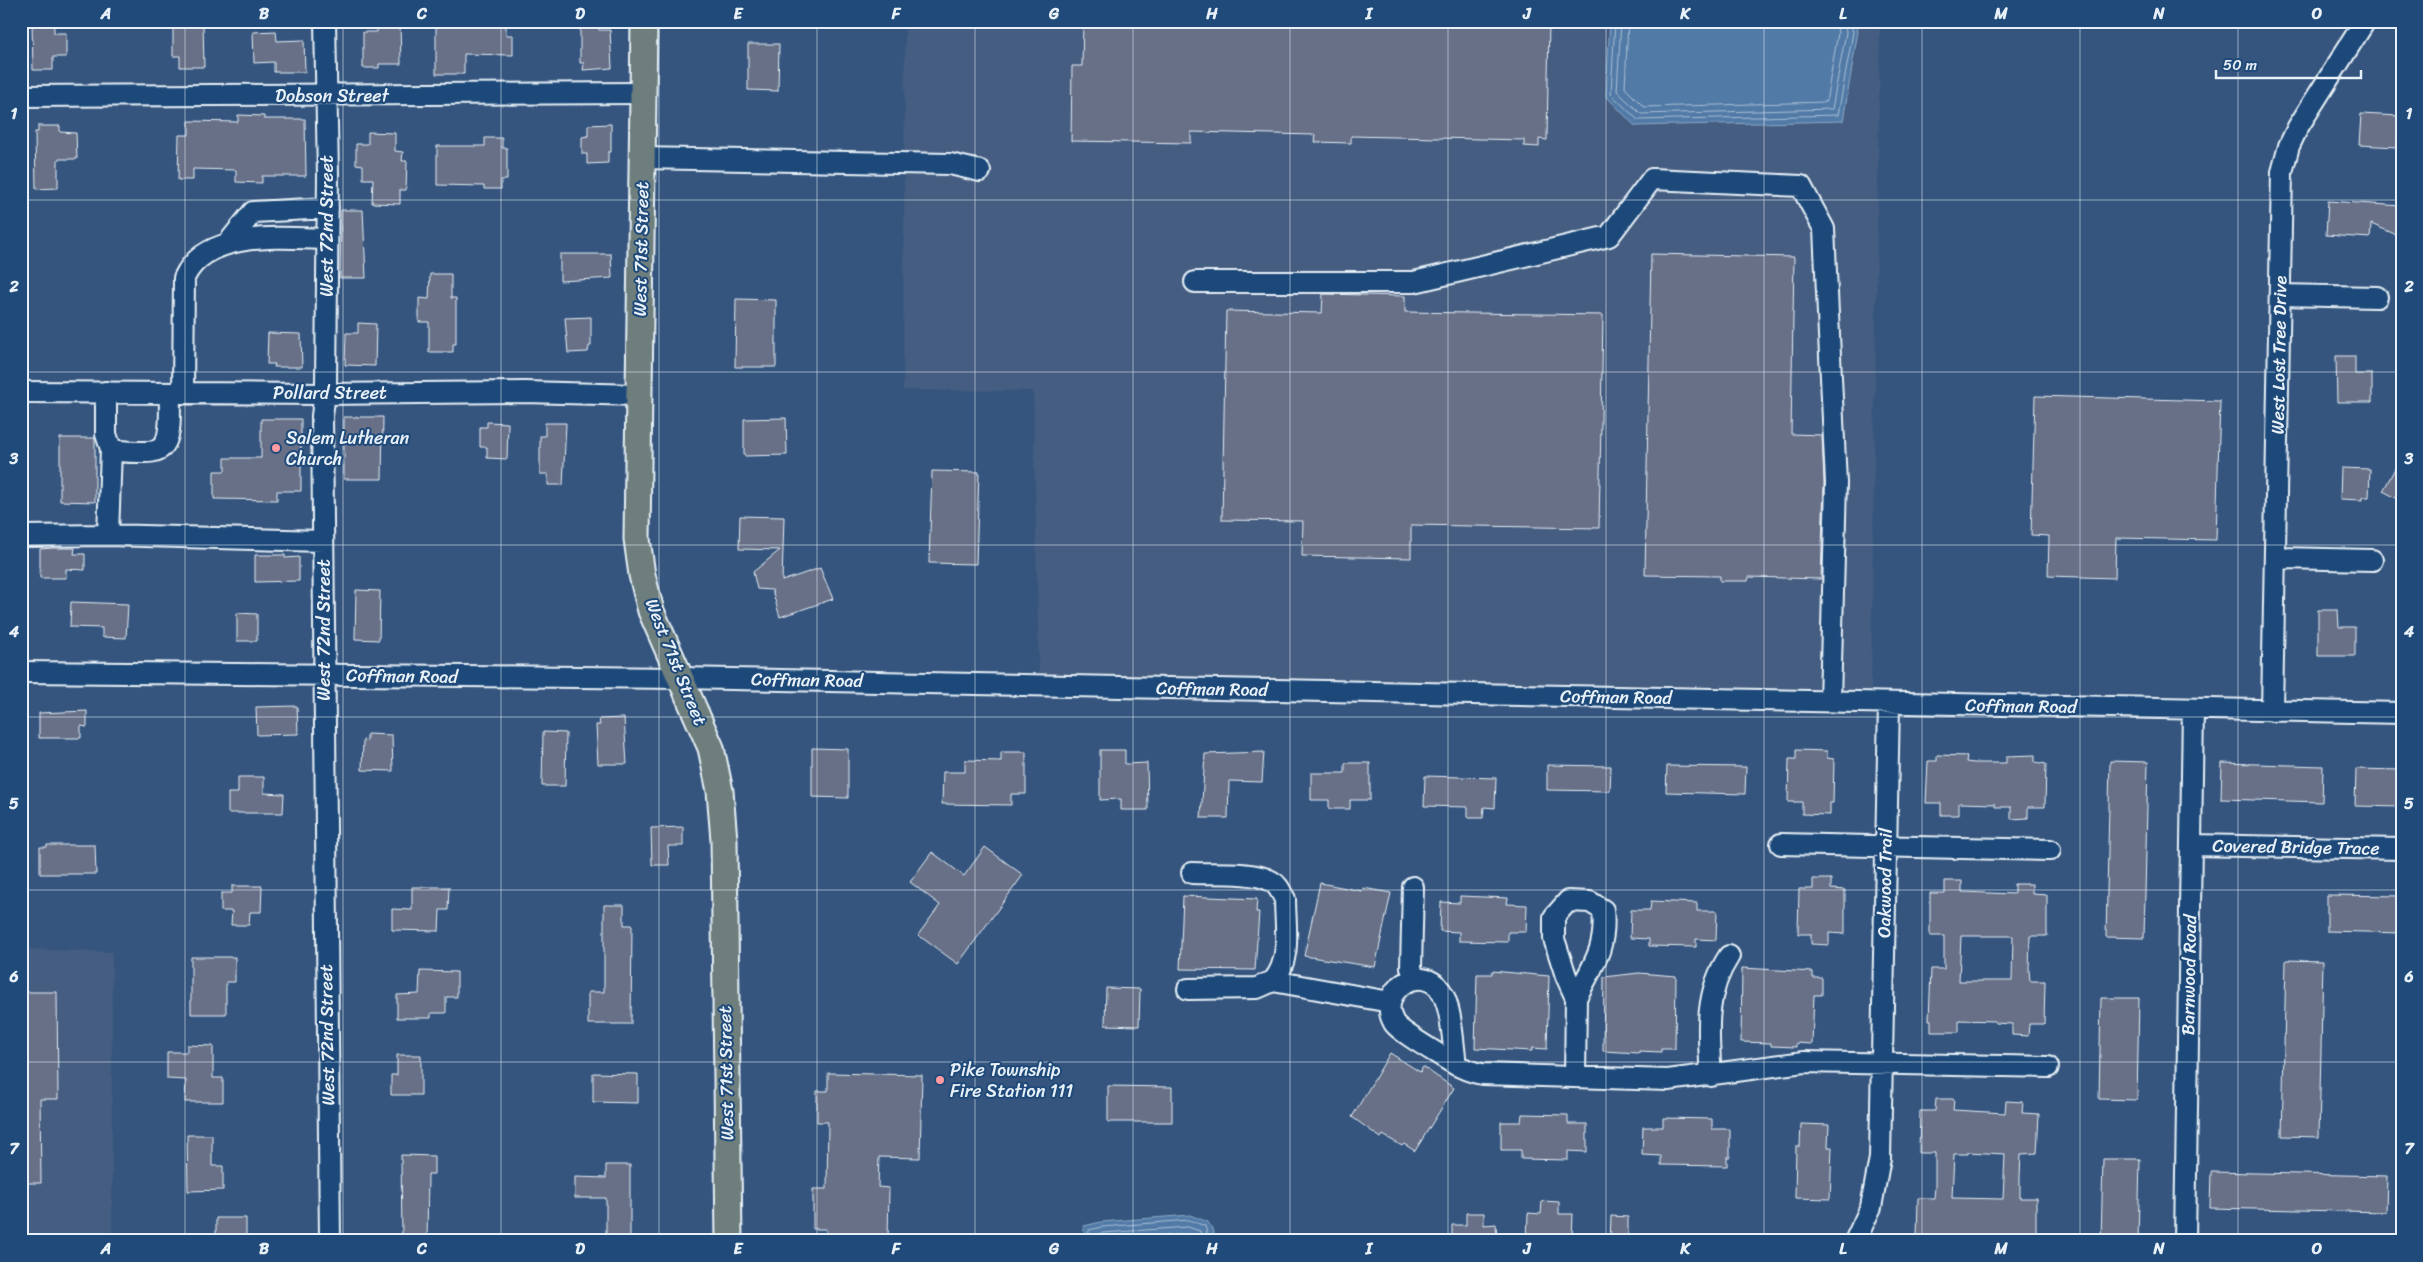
<svg xmlns="http://www.w3.org/2000/svg" width="2423" height="1262" font-family="Sriracha,sans-serif">
  <style>
    .built { fill: #445d81 }
    .water { fill: #517aa6; stroke: #8daac7 }
    .lines { fill: none; stroke-linecap: round; stroke-linejoin: round }
    .shore { stroke: #acc1d7; stroke-width: 1 }
    .building { fill: #677087; stroke: #e8f1f8; fill-rule: evenodd }
    .minor-casing { stroke: #e8f1f8; stroke-width: 24 }
    .major-casing { stroke: #e8f1f8; stroke-width: 29 }
    .minor { stroke: #1f4a7a; stroke-width: 20 }
    .major { stroke: #6d7e7c; stroke-width: 25 }
    .grid { fill: none; stroke: #e8f1f8; stroke-width: 1; stroke-opacity: 0.55 }
    .poi-dot { fill: #ff9aa2; stroke: #1f4a7a; stroke-width: 2 }
    .labels { text-anchor: middle; dominant-baseline: central; stroke-width: 4; stroke-linejoin: round; paint-order: stroke }
    .street-label { font-size: 18px; fill: #e8f1f8; stroke: #1f4a7a }
    .poi-label { font-size: 18px; fill: #e8f1f8; stroke: #1f4a7a; text-anchor: start }
    .neatline { fill: none; stroke: #e8f1f8; stroke-width: 2 }
    .grid-label { font-size: 16px; text-anchor: middle; font-weight: bold; fill: #e8f1f8 }
  </style>
  <rect width="100%" height="100%" fill="#35557e"/>
  <filter id="ink" filterUnits="userSpaceOnUse"><feTurbulence type="fractalNoise" baseFrequency=".02" numOctaves="2"/><feDisplacementMap in="SourceGraphic" scale="10" xChannelSelector="R" yChannelSelector="G"/><feConvolveMatrix kernelMatrix="1 2 1 2 8 2 1 2 1" color-interpolation-filters="sRGB"/></filter>
  <g filter="url(#ink)">
    <path class="built" d="M969,21H1880L1871,691L1039,678L1033,391L903,390L905,26L968,25Z
      M21,949L112,952V1241H21Z"/>
    <path class="water" d="M1610,21H1855L1858,31L1843,121L1635,126L1606,96Z
      M1190,1215L1208,1222L1214,1232V1241H1083L1084,1226L1101,1222Z"/>
    <g class="lines">
      <path class="shore" d="M1615,21L1611,94L1638,120L1838,115L1853,32L1850,21
        M1621,21L1617,91L1641,114L1832,109L1846,32L1844,21
        M1628,21L1625,88L1644,107L1826,102L1838,33L1836,21
        M1088,1241L1089,1230L1102,1227L1189,1220L1205,1226L1209,1241
        M1094,1241L1095,1235L1103,1233L1188,1227L1200,1231L1203,1241
        M1103,1241L1187,1234L1194,1237L1195,1241"/>
    </g>
    <path class="building" d="M32,21H54V33H66V57H53V70H33Z
      M185,21H203L204,67H180V56H173V26H185Z
      M449,21H506V35H513V55L464,54V74H436V26H449Z
      M1083,21H1549L1547,140L1539,139V147L1524,146V140L1351,136V143L1314,142L1315,135L1191,132V143L1071,141L1072,66H1082Z
      M377,23H400L401,64H379V68H363V32H377Z
      M580,24H599V30H610L612,68L583,70L584,63H580Z
      M276,31L277,41L304,40L305,72H274V62L254,63L253,32Z
      M748,44H779L778,91L748,90Z
      M2361,114L2399,116L2397,147L2359,145Z
      M238,115L264,116V119H305L306,176H262V183L236,182V170L193,169V180H178L179,135H189V121L238,122Z
      M611,124V152H608V163L587,164V154H582V137L588,136V125Z
      M38,126H60V132L76,133L77,159H58V188L36,189L35,132H38Z
      M368,132L395,133V151L403,152L402,161H407L406,190H400V204L372,203L373,179H363V165L356,164V144H368Z
      M485,138H502V148H507V180H501V189H484V186L437,185V146H485Z
      M2328,201L2402,206V237L2371,224L2370,238L2326,235Z
      M341,210H363L366,278H340Z
      M560,254H611L612,278L560,281Z
      M1651,254L1794,257L1791,434L1822,435L1824,483L1821,579L1749,577L1748,581H1720V576L1645,575Z
      M430,274H451V298H456V344H453V352H429V322H419V298L429,299Z
      M1323,294L1405,296V312L1603,315L1599,528L1411,525V558L1302,556L1303,521L1222,520L1226,311L1322,313Z
      M736,299L776,300V367H735Z
      M591,317V346H589L588,352L568,353L565,318Z
      M358,323L376,324L375,366L345,365L346,333H358Z
      M268,333L301,334L302,367H274L275,364H267Z
      M2336,356H2355V374H2372V402H2337Z
      M2035,396L2220,401L2216,540L2116,538L2115,578L2048,576L2049,536L2031,535Z
      M344,417H383L382,479H344Z
      M786,418L787,455L744,456V419Z
      M261,419H301V491H277V500L214,499V471H225V458H261Z
      M487,422L508,423L507,459L487,458V447H480V427H487Z
      M545,423H566L563,485H548V474H540V436H545Z
      M60,438H95V502L60,501Z
      M2402,455V501L2383,491Z
      M2341,468L2370,469L2369,497H2362V500L2340,499Z
      M932,471L979,472L976,564L929,563Z
      M740,516L784,517L782,581L820,568L833,599L780,617L772,590L757,589L753,572L780,550L739,549Z
      M53,548H75L74,554H85V570L66,569V578H40V549Z
      M255,555H285V558L299,557V581L255,582Z
      M356,590L380,591L379,640L355,639Z
      M71,602L128,604L126,638L102,637V628L70,627Z
      M2318,610H2338L2339,627H2355V656H2318Z
      M237,613L257,614V641H237Z
      M297,706L298,734L257,735L256,707Z
      M87,711V727L81,726V738H39V713Z
      M624,718L627,764H598L596,725H600L599,719Z
      M543,732L566,733L565,786H542Z
      M367,734L392,735L393,771L362,770L363,740L367,741Z
      M812,748L848,749V798L812,797Z
      M1100,750H1125V764L1147,763L1148,810H1121V799L1100,800Z
      M1796,750L1827,751V758L1834,759L1833,803H1830V815L1802,814V802H1788L1789,759H1796Z
      M1001,752H1026V794H1011V805L942,804L943,772H965V760L1001,761Z
      M1264,752L1262,782L1229,781L1228,818H1201L1205,754Z
      M1937,755L1967,756L1966,762L1974,763H2006V756L2035,755V762L2046,764L2045,807H2028V818L2011,819V807H1995V804L1959,803V815H1941V803H1926L1928,761H1937Z
      M2110,761L2148,762L2144,938L2106,937Z
      M1345,763H1370V800H1350V809H1329V800H1311V773H1345Z
      M2222,763L2323,766L2322,802L2221,799Z
      M1547,765L1611,766L1610,791L1547,790Z
      M1667,766L1746,767L1745,794L1666,792Z
      M2356,769L2402,770V807L2355,806Z
      M1425,776L1496,778L1495,808L1484,807L1483,818H1468V807L1424,806Z
      M238,777H264V793L284,794L283,813H228V793H238Z
      M683,827V846H668L669,865H652L651,828Z
      M47,845H95L96,874H40V847H47Z
      M985,847L1023,875L958,964L918,935L940,905L910,882L932,852L964,876Z
      M1813,879H1831V889L1845,890V934L1829,933V945L1811,944V934H1798L1799,889H1813Z
      M1945,881H1962V892L2014,894V884H2032V894L2047,895V936H2030L2029,970L2030,981H2045L2044,1024H2029L2028,1036L2012,1035V1024L1995,1023V1021L1959,1020V1032H1931V1020H1929L1931,969H1944V936H1930V893H1945ZM1961,936H2013L2012,981H1959Z
      M1320,883L1362,891L1363,888L1391,893L1375,967L1304,956Z
      M232,886H262L261,912H250L249,925H231L232,911H221V893H232Z
      M412,887H449L448,910H440L439,931L392,930V909L412,910Z
      M2327,895L2402,896V933L2327,931Z
      M1183,896L1257,899L1256,912H1259L1255,970L1180,969Z
      M1460,896L1508,898L1507,904L1527,905L1526,932H1508V942L1459,941V932L1440,931L1441,902L1460,903Z
      M1651,901L1697,903V911H1717L1716,940L1696,939V947L1649,946V939L1630,938L1631,910H1650Z
      M604,905H624V925H632L631,1024H588V992H604Z
      M191,957H235V982H226V1014H191Z
      M2286,960L2323,961L2319,1137L2282,1136Z
      M1742,968L1813,972V978H1822V995H1814L1812,1044L1796,1043V1047L1771,1046V1043L1741,1042Z
      M420,971L457,972V997H446V1013H431V1018H397V995L419,994Z
      M1492,971L1549,976L1547,1049L1532,1048V1051L1475,1048L1477,974H1492Z
      M1639,973L1676,976L1675,1049H1661V1052L1639,1051V1053L1603,1051L1604,977Z
      M1106,988L1140,989L1139,1026L1105,1025Z
      M21,992H57L58,1099H40L41,1183H21Z
      M2101,998H2139L2137,1100L2099,1099Z
      M187,1045L213,1046V1078H223V1102H185L186,1080L167,1079V1052H187Z
      M1390,1053L1420,1072L1423,1067L1454,1088L1415,1151L1404,1144L1402,1146L1383,1135L1381,1138L1352,1117Z
      M397,1055H421V1095H391V1075H397Z
      M593,1073L638,1074V1103L593,1102Z
      M828,1073L922,1075L920,1158L879,1157L878,1187L889,1188L888,1241H826V1229H813V1189H827L828,1122H817V1091H828Z
      M1108,1086L1172,1087V1122H1108Z
      M1936,1099H1954L1953,1110L2005,1113L2006,1101L2023,1102L2022,1113L2039,1114L2037,1153L2021,1154L2020,1176V1198H2036V1241H1932V1238L1917,1237L1918,1198H1934L1935,1187V1153H1919L1920,1111H1935ZM1968,1152L2005,1154L2003,1199L1952,1198L1954,1154H1968Z
      M1522,1114L1568,1115V1124H1587V1152L1568,1151V1160L1521,1159V1150H1501V1122H1521Z
      M1663,1118L1712,1119V1129H1730V1157H1727V1166L1661,1165V1156L1642,1155L1643,1127H1663Z
      M1801,1124L1829,1125L1828,1147H1832L1830,1199L1795,1198L1796,1146H1800Z
      M187,1135H212V1166H223V1190L188,1191Z
      M401,1155L434,1156V1174H428L427,1241H402Z
      M2103,1159H2140L2138,1241H2101Z
      M606,1165H630V1241H606V1198H575V1177L606,1178Z
      M2211,1172L2387,1176L2386,1212L2210,1208Z
      M1542,1201L1559,1202V1214H1573L1572,1241H1527L1528,1213L1541,1214Z
      M1466,1213H1484V1225L1496,1224L1497,1241H1452V1225H1466Z
      M1611,1216L1628,1217V1241H1610Z
      M216,1218H246V1241H216Z"/>
    <g class="lines">
      <g class="minor-casing">
        <path id="minor" d="M325,21L328,175L326,384L322,416L330,1240
          M21,96L643,93
          M642,158L950,164L980,171
          M229,242L253,212L328,208
          M1195,282H1414L1609,236L1652,179L1801,186L1824,229L1836,483L1830,701
          M2280,295L2377,297
          M21,392L324,394L525,392L638,395
          M106,392V434L111,449C120,452 129,452 139,452C146,452 156,453 162,447C173,437 169,407 170,393
          M183,393L184,278C206,229 284,238 327,239
          M108,535L323,541
          M21,536L108,535L111,449
          M2275,558L2372,560
          M21,672L681,678L2402,713
          M2272,711L2282,172L2289,146L2298,127L2365,21
          M1781,844L2050,850
          M2191,845L2402,849
          M1192,873C1213,874 1254,871 1271,881C1279,885 1281,893 1285,899C1285,926 1292,960 1273,981
          M1413,887L1411,967L1414,979
          M1188,989L1257,988L1273,981L1390,1002
          M1456,1065C1453,1045 1452,1007 1441,991C1423,962 1375,990 1394,1023C1401,1033 1439,1054 1451,1062C1461,1068 1471,1072 1482,1074L1668,1080L1804,1062L2048,1067
          M1711,1076C1708,1033 1704,994 1729,956
          M1575,1077L1576,998L1566,976L1554,939V917L1568,901L1590,902L1603,910C1607,948 1593,965 1576,998
          M1855,1241L1871,1207L1880,1158L1889,703
          M2185,1241L2193,709"/>
      </g>
      <g class="major-casing">
        <path id="major" d="M644,21L637,539L642,575L651,611L711,748L720,791L724,840L729,1241"/>
      </g>
      <use href="#minor" class="minor"/>
      <use href="#major" class="major"/>
    </g>
  </g>
  <path class="grid" d="M185,21V1241M343,21V1241M501,21V1241M659,21V1241M817,21V1241M975,21V1241M1133,21V1241M1290,21V1241M1448,21V1241M1606,21V1241M1764,21V1241M1922,21V1241M2080,21V1241M2238,21V1241M21,200H2402M21,372H2402M21,545H2402M21,717H2402M21,890H2402M21,1062H2402"/>
  <g class="poi-dot">
    <circle cx="276" cy="448" r="5"/>
    <circle cx="940" cy="1080" r="5"/>
  </g>
  <g class="labels">
    <g class="street-label">
      <text x="332" y="96">Dobson Street</text>
      <text transform="translate(327 226) rotate(-90)">West 72nd Street</text>
      <text transform="translate(641 249) rotate(-89)">West 71st Street</text>
      <text transform="translate(2279 355) rotate(-89)">West Lost Tree Drive</text>
      <text x="330" y="393">Pollard Street</text>
      <text transform="translate(324 630) rotate(-90)">West 72nd Street</text>
      <text transform="translate(676 662) rotate(68)">West 71st Street</text>
      <text transform="translate(402 676) rotate(1)">Coffman Road</text>
      <text transform="translate(807 680) rotate(1)">Coffman Road</text>
      <text transform="translate(1212 689) rotate(1)">Coffman Road</text>
      <text transform="translate(1616 697) rotate(1)">Coffman Road</text>
      <text transform="translate(2021 706) rotate(1)">Coffman Road</text>
      <text transform="translate(2296 847) rotate(1)">Covered Bridge Trace</text>
      <text transform="translate(1885 883) rotate(-89)">Oakwood Trail</text>
      <text transform="translate(2189 975) rotate(-89)">Barnwood Road</text>
      <text transform="translate(327 1035) rotate(-91)">West 72nd Street</text>
      <text transform="translate(726 1073) rotate(-91)">West 71st Street</text>
    </g>
    <g class="poi-label">
      <text x="286" y="438">Salem Lutheran<tspan x="286" dy="21">Church</tspan></text>
      <text x="950" y="1070">Pike Township<tspan x="950" dy="21">Fire Station 111</tspan></text>
    </g>
  </g>
  <rect width="2423" height="1262" fill="none" stroke="#1f4a7a" stroke-width="55"/>
  <path d="M2216 70v8h145v-8" fill="none" stroke="#e8f1f8" stroke-width="2.5"/>
  <text x="2223" y="70" font-size="15" fill="#e8f1f8" stroke="#1f4a7a" stroke-width="4" paint-order="stroke">50 m</text>
  <rect x="28" y="28" width="2368" height="1206" class="neatline"/>
  <g class="grid-label">
    <text x="106" y="19">A</text>
    <text x="264" y="19">B</text>
    <text x="422" y="19">C</text>
    <text x="580" y="19">D</text>
    <text x="738" y="19">E</text>
    <text x="896" y="19">F</text>
    <text x="1054" y="19">G</text>
    <text x="1212" y="19">H</text>
    <text x="1369" y="19">I</text>
    <text x="1527" y="19">J</text>
    <text x="1685" y="19">K</text>
    <text x="1843" y="19">L</text>
    <text x="2001" y="19">M</text>
    <text x="2159" y="19">N</text>
    <text x="2317" y="19">O</text>
    <text x="14" y="119">1</text>
    <text x="2409" y="119">1</text>
    <text x="14" y="292">2</text>
    <text x="2409" y="292">2</text>
    <text x="14" y="464">3</text>
    <text x="2409" y="464">3</text>
    <text x="14" y="637">4</text>
    <text x="2409" y="637">4</text>
    <text x="14" y="809">5</text>
    <text x="2409" y="809">5</text>
    <text x="14" y="982">6</text>
    <text x="2409" y="982">6</text>
    <text x="14" y="1154">7</text>
    <text x="2409" y="1154">7</text>
    <text x="106" y="1254">A</text>
    <text x="264" y="1254">B</text>
    <text x="422" y="1254">C</text>
    <text x="580" y="1254">D</text>
    <text x="738" y="1254">E</text>
    <text x="896" y="1254">F</text>
    <text x="1054" y="1254">G</text>
    <text x="1212" y="1254">H</text>
    <text x="1369" y="1254">I</text>
    <text x="1527" y="1254">J</text>
    <text x="1685" y="1254">K</text>
    <text x="1843" y="1254">L</text>
    <text x="2001" y="1254">M</text>
    <text x="2159" y="1254">N</text>
    <text x="2317" y="1254">O</text>
  </g>
</svg>
